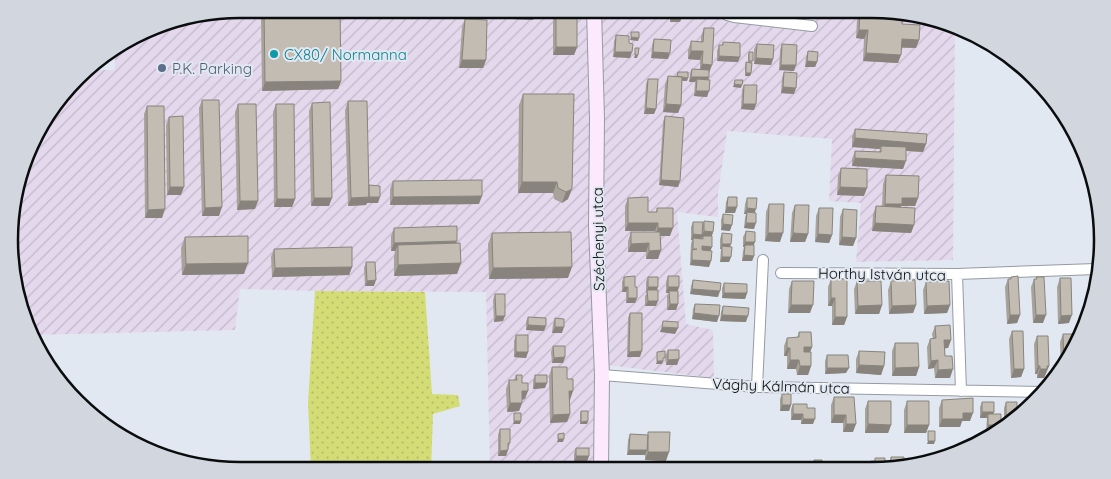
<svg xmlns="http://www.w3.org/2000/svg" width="1111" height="479" font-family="Quicksand,sans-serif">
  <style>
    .industrial { fill: url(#industrial-furrows) }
    .grass { fill: url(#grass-dots) }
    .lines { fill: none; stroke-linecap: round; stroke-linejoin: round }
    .street-casing { stroke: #959aa3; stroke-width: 12 }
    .secondary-casing { stroke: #959aa3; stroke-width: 16 }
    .street { stroke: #fff; stroke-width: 10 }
    .secondary { stroke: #fde9fd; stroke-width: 14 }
    .wall { fill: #a7a29a }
    .shaded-wall { fill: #88847d }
    .building { fill: #c2bcb3; stroke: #88847d }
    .culture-dot { fill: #0f9aa8; stroke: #e2e8f1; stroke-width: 2 }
    .service-dot { fill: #5c6f8a; stroke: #e2e8f1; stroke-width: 2 }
    .labels { text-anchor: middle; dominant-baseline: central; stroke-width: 4; stroke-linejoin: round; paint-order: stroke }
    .culture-label { font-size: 15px; fill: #0d838f; stroke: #e2e8f1; text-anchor: start }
    .service-label { font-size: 15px; fill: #4e5e75; stroke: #e2e8f1; text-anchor: start }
    .street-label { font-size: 15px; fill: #0a0c0e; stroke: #e2e8f1 }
    .rim { fill: none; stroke: #0a0c0e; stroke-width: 2.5 }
  </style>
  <defs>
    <pattern id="industrial-furrows" width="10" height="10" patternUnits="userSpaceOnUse" patternTransform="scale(1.25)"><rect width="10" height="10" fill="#e4d8ed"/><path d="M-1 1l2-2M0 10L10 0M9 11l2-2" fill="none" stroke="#c2b8ca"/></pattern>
    <pattern id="grass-dots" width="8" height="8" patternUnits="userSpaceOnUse" patternTransform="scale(1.25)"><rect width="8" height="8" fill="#d4dc76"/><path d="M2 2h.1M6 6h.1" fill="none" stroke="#b5bc65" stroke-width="1.8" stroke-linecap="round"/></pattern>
  </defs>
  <rect width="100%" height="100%" fill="#e2e8f1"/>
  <path class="industrial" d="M240,9H872L946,21L955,26L953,260L856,262L861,203L829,201L832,139L727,131L718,194V217L677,212L686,324L713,330L714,378L607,365L606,469H490L486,292L315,291L240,289L235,330L32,335L13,284V195L40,124L84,70H115V50L165,21Z"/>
  <path class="grass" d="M315,291L425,292L432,394L458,395L460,406L433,414L431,470H311L308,403Z"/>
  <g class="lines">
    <g class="street-casing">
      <path id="street" d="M724,9L727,15L734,17L812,26
        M781,273L957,274L961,391
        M957,274L1096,269
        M602,375L757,387L1042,392
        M757,387L763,260"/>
    </g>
    <g class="secondary-casing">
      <path id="secondary" d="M594,9L597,119L596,226L602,375L601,469"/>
    </g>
    <use href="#street" class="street"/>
    <use href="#secondary" class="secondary"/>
  </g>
  <path class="wall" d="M512,9H536V11L533,20L512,19Z
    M553,9H577V47L574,55H553Z
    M672,9H683L680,22H670V12Z
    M264,10L341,81L338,89L262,91L261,18Z
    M860,11L902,24L919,40L916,48H902L898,63L863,61L864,39L856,38L857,20Z
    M465,19L486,60L483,68H459L462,27Z
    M704,28L709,73L707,97L694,96L695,82H689L690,74L692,69H700V60L688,59V50L691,41L701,42V36Z
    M616,35L630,58L613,57L614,41Z
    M654,39L668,59L651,58L652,45Z
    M723,42L738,62L717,61V51L719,45H722Z
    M757,44L773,59L771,65L754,64V49Z
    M782,44L794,71L779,70L780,50Z
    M808,51L817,62L815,67H805L806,57Z
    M749,52L752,64L750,76H745V65L746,62L748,63V55Z
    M678,72L687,81H682L681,105L678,113L663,112L665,84L668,76H677Z
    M784,72L794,94L781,93L782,78Z
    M648,79L656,109L654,114H644L646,84Z
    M744,85L756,104L754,110L741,109L742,90Z
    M523,94H574L568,199L562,203L554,199L553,193H518L519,105Z
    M202,100L219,216H202L199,108Z
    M348,101L369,185L378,203H367L366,205L348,206L345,110Z
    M312,103L329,206H311L309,111Z
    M238,104L255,209L237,210L235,112Z
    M276,104L295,199L292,207H274L273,112Z
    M147,106L162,218H145L144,114Z
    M665,116L680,181L678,187L659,185L663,122Z
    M169,117L181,195H167L166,125Z
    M855,129L926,144L923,152L906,151L903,169L852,166V159L855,151L879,152L880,149L852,147V137Z
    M841,168L864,196L837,195L838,176Z
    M886,175L918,198L915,206H901L900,208L914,225L911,233L872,231L873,214L876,206H882L883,184Z
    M393,181L479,204L390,205V189Z
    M728,197L735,213H725L726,202Z
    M628,198L648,212H656L657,208L670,236H660L661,250L658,259H646V252H628V241L631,232H655V231H625V206Z
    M747,198L755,213L754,229L744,228L745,218L746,214H744L745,204Z
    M769,204L780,242L765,241L766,212Z
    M795,205L808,234L805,242H790L792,213Z
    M819,208L832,235L829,243L815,242L816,216Z
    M843,209L856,238L853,246L839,245L840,217Z
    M723,214L730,231L721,230V220Z
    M704,221L713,232L712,236L709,267L690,265L691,244L692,240H691V227L693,222L703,224Z
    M394,228L457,243L461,263L457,274L394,276V256L395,251H391V236Z
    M746,231L753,245L754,256L752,261H742L743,251L744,247H743V237Z
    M492,233L568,278L489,279L488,244Z
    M722,233L730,246L731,257L729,262H720L721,249H720V239Z
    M185,237L244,274L182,275L181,248Z
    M274,249L352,267L349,275L272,277L271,257Z
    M366,262L374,286H365L364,268Z
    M668,276L679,287L677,291L678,304L676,310H667V296L669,293H666V282Z
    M624,277L637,298L635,303H626V292H622V282Z
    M648,277L657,290L656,306H645V296L647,293H646V282Z
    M1011,277L1020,315L1017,323L1007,324L1005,287L1008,279H1010Z
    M1036,277L1043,323H1033L1031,287L1034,279H1036Z
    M1060,278L1069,323L1058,324L1057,287Z
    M831,279L847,317L844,325H832V306H828V287Z
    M693,280L718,297L690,294L691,286Z
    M792,281L810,313H788L789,289Z
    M857,281L882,305L879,314H855L854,289Z
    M891,281L916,305L913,313L889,314L888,290Z
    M926,282L950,305L947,313L924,314L923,290Z
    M724,283L747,293L745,299L722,298V288Z
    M495,294L503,321L494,322L493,300Z
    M695,304L717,322L692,319L693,309Z
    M723,306L746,322L720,321L721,312Z
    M630,313L640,357H627L628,318Z
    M528,317L544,331L526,330V322Z
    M555,318L562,333H552L553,324Z
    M935,326L951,340L948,348H945V356L950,378H935L934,368L928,369L927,347L930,339H933L932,334Z
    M1012,331L1024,369L1021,377L1011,378L1009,339Z
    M799,332L812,347L810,352L811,366L808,375H797L796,369H787V356H784V346L787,338H797Z
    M1063,334L1076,340L1061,368L1060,342Z
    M516,335L528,352L526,358L514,357V341Z
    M1037,336L1049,366L1044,378H1037V374H1035L1034,344Z
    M895,343L919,367L916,376H892V351Z
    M553,346L565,357L563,363H552L551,352Z
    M668,350L679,359L677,365H666L665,356Z
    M859,351L884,366L881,375L856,373V359Z
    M827,355L846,373L825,374V361Z
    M552,367L567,379L570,400H569L570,414L567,422L550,423L549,376Z
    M516,375L522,383L525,399L522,400V403L519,411L507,412L506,389L509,380H514Z
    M535,375L545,388L533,389V381Z
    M782,394L791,405L789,411H780V399Z
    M834,397H854L853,432H843V423H831V405Z
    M942,400L970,421H962L960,427H939V408Z
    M868,401L891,425L888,433H865V409Z
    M907,401L929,425L926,433H904V410Z
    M982,402L994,412L986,431L987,418H980V407Z
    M1006,402L1017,415L1016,419L1014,421H1004V408Z
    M793,404L807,408L813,424H801V420H791V409Z
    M581,411L588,421L587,424H580V414Z
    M500,429L510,443L506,456H498V435Z
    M648,432L666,461L645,460V455H627L628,440L630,434L648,435Z
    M576,448L587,462H574V454Z
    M891,457L902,468H889V463Z
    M814,460L822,464L835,468L811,469Z"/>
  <path class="shaded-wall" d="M699,9H717L715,13H698Z
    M515,11H536L533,20L512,19Z
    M672,16H682L680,22H670Z
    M859,30H868L864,39L856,38Z
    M631,37L639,38L638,41L630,40Z
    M902,39L919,40L916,48L899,47Z
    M556,47H577L574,55H553Z
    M691,51H703L700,60L688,59Z
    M615,52H632L630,58L613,57Z
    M653,52L670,53L668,59L651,58Z
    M866,53L901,55L898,63L863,61Z
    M635,55H638L637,58H634Z
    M719,56L740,57L738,62L717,61Z
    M756,58L773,59L771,65L754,64Z
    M462,60H486L483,68H459Z
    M807,61L817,62L815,67H805Z
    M702,64L712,65L709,73H699Z
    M781,65H796L794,71L779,70Z
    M746,73H751L750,76H745Z
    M691,77H709L707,83L697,79L695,82H689Z
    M677,78H688L687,81L676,80Z
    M341,81L338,89L262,91L265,82Z
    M734,84L742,85L741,88L733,87Z
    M783,87L796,88L794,94L781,93Z
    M696,91H709L707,97L694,96Z
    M666,104L681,105L678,113L663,112Z
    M743,104H756L754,110L741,109Z
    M54,107H59L56,115H47Z
    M646,108L656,109L654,114H644Z
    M855,138L926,144L923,152L881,149V146L880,149L852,147Z
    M855,158L906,161L903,169L852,166Z
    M661,180L680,181L678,187L659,185Z
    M522,182H557L553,193H518Z
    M170,187H184L181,195H167Z
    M840,187L867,188L864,196L837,195Z
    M572,189L568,199L562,203L566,192Z
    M482,196L479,204L390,205L393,197Z
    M380,197L378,203H367L366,205L348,206L351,198Z
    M314,198H332L329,206H311Z
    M902,198H918L915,206H901L899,212H882L885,204Z
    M277,199H295L292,207H274Z
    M240,201H258L255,209L237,210Z
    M222,207L219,216H202L205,208Z
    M727,207H737L735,213H725Z
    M747,208L756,209L754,215L747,212L746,214H744Z
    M165,209L162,218H145L148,210Z
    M628,223H658L655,231H625Z
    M746,223H756L754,229L744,228Z
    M875,223L914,225L911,233L872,231Z
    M723,224L732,225L730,231L721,230Z
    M658,228H673L670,236H655Z
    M704,231L713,232L711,238L702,237L700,240L693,238L692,240H691L693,234L702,235Z
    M768,233H783L780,242L765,241Z
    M793,233L808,234L805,242H790Z
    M818,234L832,235L829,243L815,242Z
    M842,237L856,238L853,246L839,245Z
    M457,241L454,249L398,245L395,251H391L394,243Z
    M745,242H755L753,247L745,245L744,247H743Z
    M649,243L646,252H628L631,244Z
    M722,244H731L729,250L722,246L721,249H720Z
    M702,246L712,247L710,252H700Z
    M661,250L658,259H646L649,251Z
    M744,255L754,256L752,261H742Z
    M722,257H731L729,262H720Z
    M692,260L711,261L709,267L690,265Z
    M248,263L244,274L182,275L186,264Z
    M461,263L457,274L394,276L398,265Z
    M352,267L349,275L272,277L275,268Z
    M572,267L568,278L489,279L493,268Z
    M376,280L374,286H365L367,281Z
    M624,287H628L626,292H622Z
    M648,287H658L656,293L647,290L646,293Z
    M668,287H679L677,293L669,291V293H666Z
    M692,289L720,291L718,297L690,294Z
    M724,293H747L745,299L722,298Z
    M628,298H637L635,303H626Z
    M831,298H835L832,306H828Z
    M648,301H658L656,306H645Z
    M670,304H678L676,310H667Z
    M791,305H813L810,313H788Z
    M882,305L879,314H855L858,306Z
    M916,305L913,313L889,314L892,306Z
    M950,305L947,313L924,314L927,306Z
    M694,313L719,316L717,322L692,319Z
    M722,315L748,316L746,322L720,321Z
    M1010,315H1020L1017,323L1007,324Z
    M1036,315H1046L1043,323H1033Z
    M1072,315L1069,323L1058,324L1061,316Z
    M496,316H505L503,321L494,322Z
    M835,317H847L844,325H832Z
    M528,325L546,326L544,331L526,330Z
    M555,327H564L562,333H552Z
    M662,327L678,328L675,334L660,332Z
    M944,340H951L948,348L941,349Z
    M804,347H812L809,355H801Z
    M787,348H790L787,356H784Z
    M642,351L640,357H627L629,352Z
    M516,352H528L526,358L514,357Z
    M565,357L563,363H552L554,358Z
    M679,359L677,365H666L668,360Z
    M790,360H799L796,369H787Z
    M938,360L934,368L928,369L931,361Z
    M657,361H663L662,364H656Z
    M859,365L884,366L881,375L856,373Z
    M800,366H811L808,375H797Z
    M1038,366H1040L1037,374H1035Z
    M1047,366H1049L1044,378H1037L1040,369Z
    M919,367L916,376H892L895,368Z
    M827,368H849L846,373L825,374Z
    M953,369L950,378H935L938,370Z
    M1014,369H1024L1021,377L1011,378Z
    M535,383H547L545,388L533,389Z
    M522,391H528L525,399L519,400Z
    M569,391H573L570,400H566Z
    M510,403H522L519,411L507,412Z
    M782,405H791L789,411H780Z
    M982,412H994L992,418L988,414L987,418H980Z
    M963,413H973L970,421H962L960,427H939L942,419Z
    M570,414L567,422L550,423L553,415Z
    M793,414H803L801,420H791Z
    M834,415H846L843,423H831Z
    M1006,415H1017L1016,419L1014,421H1004Z
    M803,419H815L813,424H801Z
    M514,421H521L520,424H513Z
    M588,421L587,424H580L581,422Z
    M846,424H856L853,432H843Z
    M868,424L891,425L888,433H865Z
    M907,425H929L926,433H904Z
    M988,425H1001L998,431H986Z
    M558,439H564L563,442H557Z
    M928,441H935L934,444H927Z
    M508,450L506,456H498L500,451Z
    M629,450H647L645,455H627Z
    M648,452H669L666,461L645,460Z
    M576,456H589L587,462H574Z"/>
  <path class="building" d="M340,9L341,81L265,82L264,10Z
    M515,9H536V11H515Z
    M556,9H577V47H556Z
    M672,9H683L682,16H672Z
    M860,11L903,14L902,24L920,25L919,40L902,39L901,55L866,53L868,30H859Z
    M465,19L487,20L486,60H462Z
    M704,28H714L712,65L702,64L703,51H691V41L703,42Z
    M631,32H639V38L631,37Z
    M616,35L629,36V43L633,44L632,52H615Z
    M654,39L671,40L670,53L653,52Z
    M723,42L740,43V57L719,56V45H723Z
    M757,44L774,45L773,59L756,58Z
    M782,44L797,45L796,65H781Z
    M635,48H639L638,55H635Z
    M808,51L818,52L817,62L807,61Z
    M749,52H753V61H749Z
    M746,62L752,63L751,73H746Z
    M692,69L709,70V77H691Z
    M678,72H688V78L677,76Z
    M784,72L797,73L796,88L783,87Z
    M668,76L682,77L681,105L666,104Z
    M648,79H658L656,109L646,108Z
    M697,79L710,80L709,91H696Z
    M735,80H743L742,85L734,84Z
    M744,85H757L756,104H743Z
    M523,94H574L572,189L566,192L558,188L557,182H522Z
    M202,100H219L222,207L205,208Z
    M59,101V107H54Z
    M348,101H367L369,197L351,198Z
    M330,102L332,198H314L312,103Z
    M238,104H256L258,201H240Z
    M276,104H294L295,199H277Z
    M147,106H164L165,209L148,210Z
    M183,116L184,187H170L169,117Z
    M665,116L684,118L680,181L661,180Z
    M855,129L927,134L926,144L855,138Z
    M881,146L906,147V161L855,158V151L881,152Z
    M841,168L867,169V188L840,187Z
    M886,175L919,176L918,198H902V204H885Z
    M482,180V196L393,197V181Z
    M369,185L380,186V197H369Z
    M648,197V212H657V208H673V228H658V223H628V198Z
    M728,197H737V207H727Z
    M747,198H757L756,209L747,208Z
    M769,204H784L783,233H768Z
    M795,205H809L808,234L793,233Z
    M876,206L915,208L914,225L875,223Z
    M819,208H833L832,235L818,234Z
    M843,209L857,210L856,238L842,237Z
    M747,212L756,213V223H746Z
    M723,214L733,215L732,225L723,224Z
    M704,221L714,222L713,232L704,231Z
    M693,222H703L702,235L693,234Z
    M457,226V241L394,243V228Z
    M746,231L755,232V242H745Z
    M571,232L572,267L493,268L492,233Z
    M631,232H660L661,250L649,251V243L631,244Z
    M722,233L732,234L731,244H722Z
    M248,236V263L186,264L185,237Z
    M703,236H712V247L702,246V250L712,251L711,261L692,260V250L697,249H693V238L703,239Z
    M460,243L461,263L398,265V245Z
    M745,245H754V256L744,255Z
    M722,246L732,247L731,257H722Z
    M352,247V267L275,268L274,249Z
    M366,262H375L376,280L367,281Z
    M635,276V287H637V298H628V287H624V277Z
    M668,276H679V287H668Z
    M1018,276L1020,315H1010L1008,279H1011V277Z
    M648,277H658V287H648Z
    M1036,277H1044L1046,315H1036L1034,279H1037Z
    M1060,278H1071L1072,315L1061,316Z
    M831,279H847V317H835V298H831Z
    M693,280L721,283L720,291L692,289Z
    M915,280L916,305L892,306L891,281Z
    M792,281H814L813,305H791Z
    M857,281H881L882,305L858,306Z
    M949,281L950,305L927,306L926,282Z
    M724,283L747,284V293H724Z
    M647,290H658V301H648Z
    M669,291H678V304H670Z
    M495,294H505V316H496Z
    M695,304L720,305L719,316L694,313Z
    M723,306L749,308L748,316L722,315Z
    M630,313H642V351L629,352Z
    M528,317L546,318V326L528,325Z
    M555,318L564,319V327H555Z
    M663,321L678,322V328L662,327Z
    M950,325L951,340H944L945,356H952L953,369L938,370V360L931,361L930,339L936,338L935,326Z
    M1012,331H1023L1024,369H1014Z
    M799,332H811L812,347H804V352H811V366H800L799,360H790V348H787V338L799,337Z
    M1063,334H1076V340L1064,363Z
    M516,335H528V352H516Z
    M1037,336H1048L1049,366H1047V369H1040V366H1038Z
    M895,343H918L919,367L895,368Z
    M553,346H565V357L554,358Z
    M668,350H679V359L668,360Z
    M665,351V358H663V361H657V352Z
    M859,351L885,352L884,366L859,365Z
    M827,355H848L849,368H827Z
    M552,367H567V379H573V391H569L570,414L553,415Z
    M516,375H522V383H528V391H522V403H510L509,380H517Z
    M535,375H547V383H535Z
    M782,394H791V405H782Z
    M834,397H854L856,424H846V415H834Z
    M973,398V413H963V419H942V400Z
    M868,401H891V425L868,424Z
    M907,401H929V425H907Z
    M982,402H994V412H982Z
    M1006,402H1017V415H1006Z
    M793,404H807V408H815V419H803V414H793Z
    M581,411H588V421L581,422Z
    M514,413H521V421H514Z
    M988,414H1001V425H988Z
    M500,429H510V443H508V450L500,451Z
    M928,431H935V441H928Z
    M648,432H670L669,452H648Z
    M564,433V439H558V434Z
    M630,434L648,435L647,450H629Z
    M576,448H589V456H576Z
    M891,457H904V467L891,468Z
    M920,457H933V460L920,463Z
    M875,458H885V468H871V461H875Z
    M814,460H822V464H835V468H814Z
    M793,463H809V469H793Z
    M846,465H858V468H846Z"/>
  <circle class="culture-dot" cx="274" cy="54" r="5"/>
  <circle class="service-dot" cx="162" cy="68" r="5"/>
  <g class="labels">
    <g class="culture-label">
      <text x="284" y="54">CX80/ Normanna</text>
    </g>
    <g class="service-label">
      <text x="172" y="68">P.K. Parking</text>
    </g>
    <g class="street-label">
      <text transform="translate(598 239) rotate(-91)">Széchenyi utca</text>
      <text transform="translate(882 274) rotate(1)">Horthy István utca</text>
      <text transform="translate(781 386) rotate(2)">Vághy Kálmán utca</text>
    </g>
  </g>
  <path d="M0 0H1111V479H0ZM240 18H872A222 222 0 0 1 1094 240V240A222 222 0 0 1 872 462H240A222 222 0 0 1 18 240V240A222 222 0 0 1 240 18Z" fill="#d1d6df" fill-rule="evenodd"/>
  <path class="rim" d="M240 18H872A222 222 0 0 1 1094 240V240A222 222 0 0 1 872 462H240A222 222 0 0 1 18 240V240A222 222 0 0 1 240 18Z"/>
</svg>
